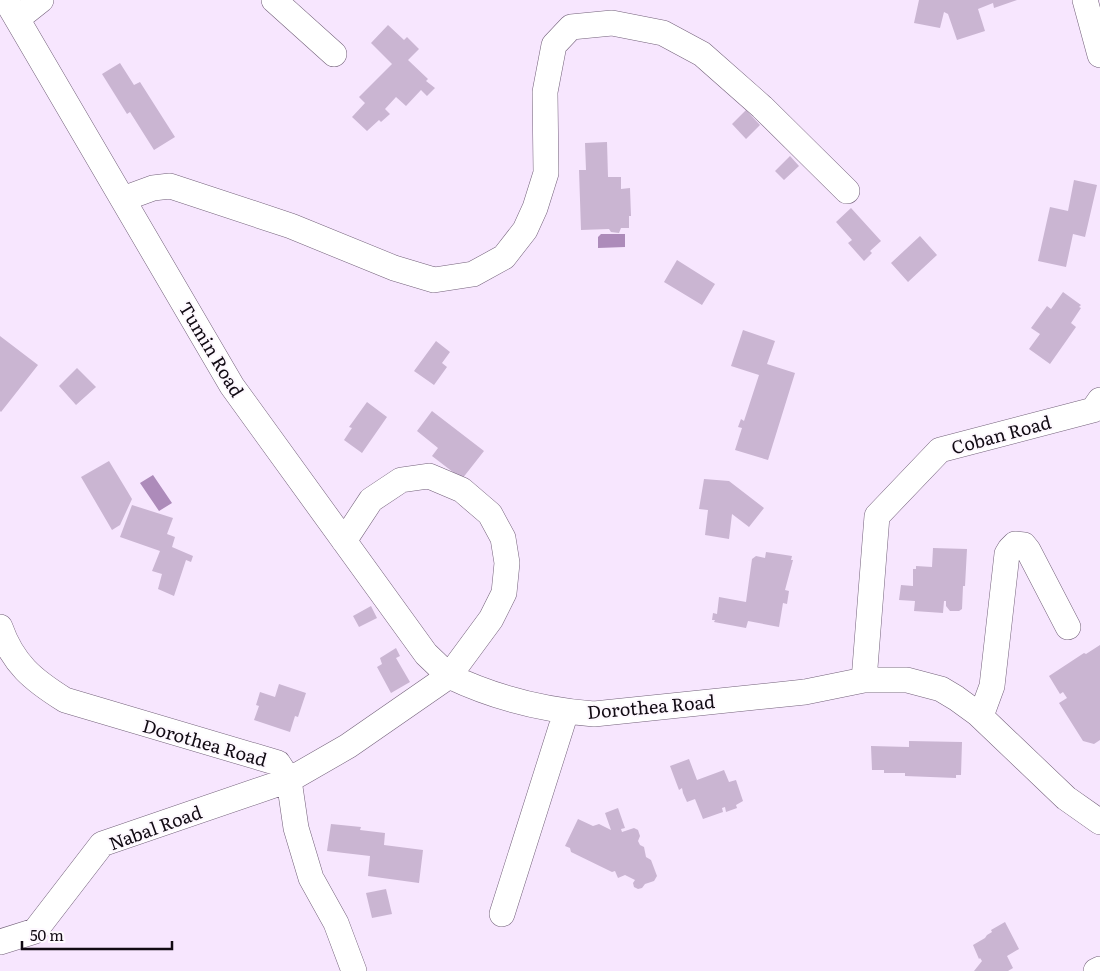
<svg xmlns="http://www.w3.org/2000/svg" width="1100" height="971" font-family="Literata,serif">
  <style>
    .water { fill: #ad8bba }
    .building { fill: #cab5d2 }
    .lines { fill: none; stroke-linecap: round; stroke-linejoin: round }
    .minor-casing { stroke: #73617a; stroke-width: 26 }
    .minor { stroke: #fff; stroke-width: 25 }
    .labels { text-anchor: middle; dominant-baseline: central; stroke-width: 4; stroke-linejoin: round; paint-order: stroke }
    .street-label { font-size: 18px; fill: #110a13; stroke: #fdf8fe }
  </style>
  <rect width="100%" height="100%" fill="#f7e6fe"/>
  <path class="water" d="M601,234H625V247L598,248V237Z
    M153,475L172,503L159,511L140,483Z"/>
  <path class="building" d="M919,0H1017L994,8L993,3L978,9L985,31L957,40L948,14L944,12L940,28L914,23Z
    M388,25L404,40L407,37L419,49L408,60L428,79L426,81L435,88L427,96L421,90L406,106L396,97L385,109L390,114L381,122L379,120L367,131L352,117L365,103L359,97L392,64L371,43Z
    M120,63L134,85L140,82L175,137L154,150L130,112L127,114L102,74Z
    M746,110L760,125L746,139L732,124Z
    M607,142L608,177H621V189L630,188L631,216H629V228H621L619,233L611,232L609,229L581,230L579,170H586L585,143Z
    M790,156L799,166L784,180L775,171Z
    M1074,180L1097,185L1085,237L1073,234L1066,267L1038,261L1050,207L1068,211Z
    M851,208L881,241L870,251L872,253L864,261L848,243L852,240L836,222Z
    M920,236L937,255L908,282L891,263Z
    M677,260L715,284L702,305L664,282Z
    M1063,292L1081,305L1079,307L1081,308L1071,323L1076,327L1050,364L1029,349L1040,334L1031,328L1047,306L1051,309Z
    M743,330L775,341L767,364L795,373L768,460L735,450L742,428L738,427L741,419L744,421L759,375L731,366Z
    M0,336L38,365L1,412L0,411Z
    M436,341L450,352L442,363L447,367L434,385L414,371Z
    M77,368L96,387L76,405L59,386Z
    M367,402L387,417L362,453L344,440L352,428L349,427Z
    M432,411L484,451L462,479L432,456L438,448L417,431Z
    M109,461L132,499L120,525L112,530L81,477Z
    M704,479L729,481L764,508L749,527L732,514L729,539L705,535L708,510L699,509Z
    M132,505L173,518L167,534L175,537L172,547L193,556L191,562L186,560L174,596L158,589L162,574L152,571L160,551L120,537Z
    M933,548L967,549L965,586H963L962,609L959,611H950L946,606V601H944L943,613L914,611L915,601L899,600L901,585L913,586V569H916V566L932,567Z
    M766,552L792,556L791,560H793L785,590L789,591L787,604L783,603L779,627L748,621L746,628L714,622L715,620H712L713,613L717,614L719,597L746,602L752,559L756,556L765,558Z
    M371,606L377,618L359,627L353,616Z
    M1100,645V740L1094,744L1083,741L1059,703L1067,698L1063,692L1060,694L1049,676L1084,653L1086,654Z
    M396,648L400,656L396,658L410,682L391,693L377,667L382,664L380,658Z
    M279,684L306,693L298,717L295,716L290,732L254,720L259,706L256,705L260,692L275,697Z
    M909,741L962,742L961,775H956V778L905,776V773H884V770H872L871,746L909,747Z
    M689,759L697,780L724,770L729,782L736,780L743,801L736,805L737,808L726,812L725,807L722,808L723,812L703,819L695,799L687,802L683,793L682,788L679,790L670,766Z
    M618,808L625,828L621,829L622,832L634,828L638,830L640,836L638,841L640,845L644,847L646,857L651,860L657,876L654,881L645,884L642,888L638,889L634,887L633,883L635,880L625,875L618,878L615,871L612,872L571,852L570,848L565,846L578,819L593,826L599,824L611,830L605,813Z
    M331,824L361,827L360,830L385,833L384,845L423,850L419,883L368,876L370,856L327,851Z
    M386,889L392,914L372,918L366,893Z
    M1005,922L1019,949L1007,956L1013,968L1008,971H974L982,961L980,958L979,959L973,945L985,938L987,935L992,932L991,930Z"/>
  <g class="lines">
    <g class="minor-casing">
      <path id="minor" d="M6,0L232,386L426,654L449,676L491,619L504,593L507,563L503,538L490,514L462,490L429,476L401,480L371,500L344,541
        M274,0L334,54
        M1085,0L1100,55
        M17,19L41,0
        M123,199L153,188L170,186L291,226L394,268L434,280L473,274L504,257L525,230L535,208L546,173L545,92L554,45L571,27L612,23L663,33L702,54L762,107L847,191
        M0,627C13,664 33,680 65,700L278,763L289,780L296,828L311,878L336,923L354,971
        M864,680L877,516L940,450L1093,410L1100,400
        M981,716L992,686L1007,554L1010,549L1015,544L1024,545L1028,550L1068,627
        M502,914L566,712
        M0,942L35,931L102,844L289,780L348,746L449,676C495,698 543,710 594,714L805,692L864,680H907L941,689L956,698L978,714L1066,798L1100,822
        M1096,971L1100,969"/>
    </g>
    <use href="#minor" class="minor"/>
  </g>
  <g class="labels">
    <g class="street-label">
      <text transform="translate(212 349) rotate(59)">Tumin Road</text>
      <text transform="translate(1001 434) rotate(-15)">Coban Road</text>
      <text transform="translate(651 706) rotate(-5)">Dorothea Road</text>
      <text transform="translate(205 742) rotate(16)">Dorothea Road</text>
      <text transform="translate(155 827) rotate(-20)">Nabal Road</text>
    </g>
  </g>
  <path d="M22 941v8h150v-8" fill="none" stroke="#110a13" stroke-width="2.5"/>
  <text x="30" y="941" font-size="15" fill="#110a13" stroke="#fdf8fe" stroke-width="4" paint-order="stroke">50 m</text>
</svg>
